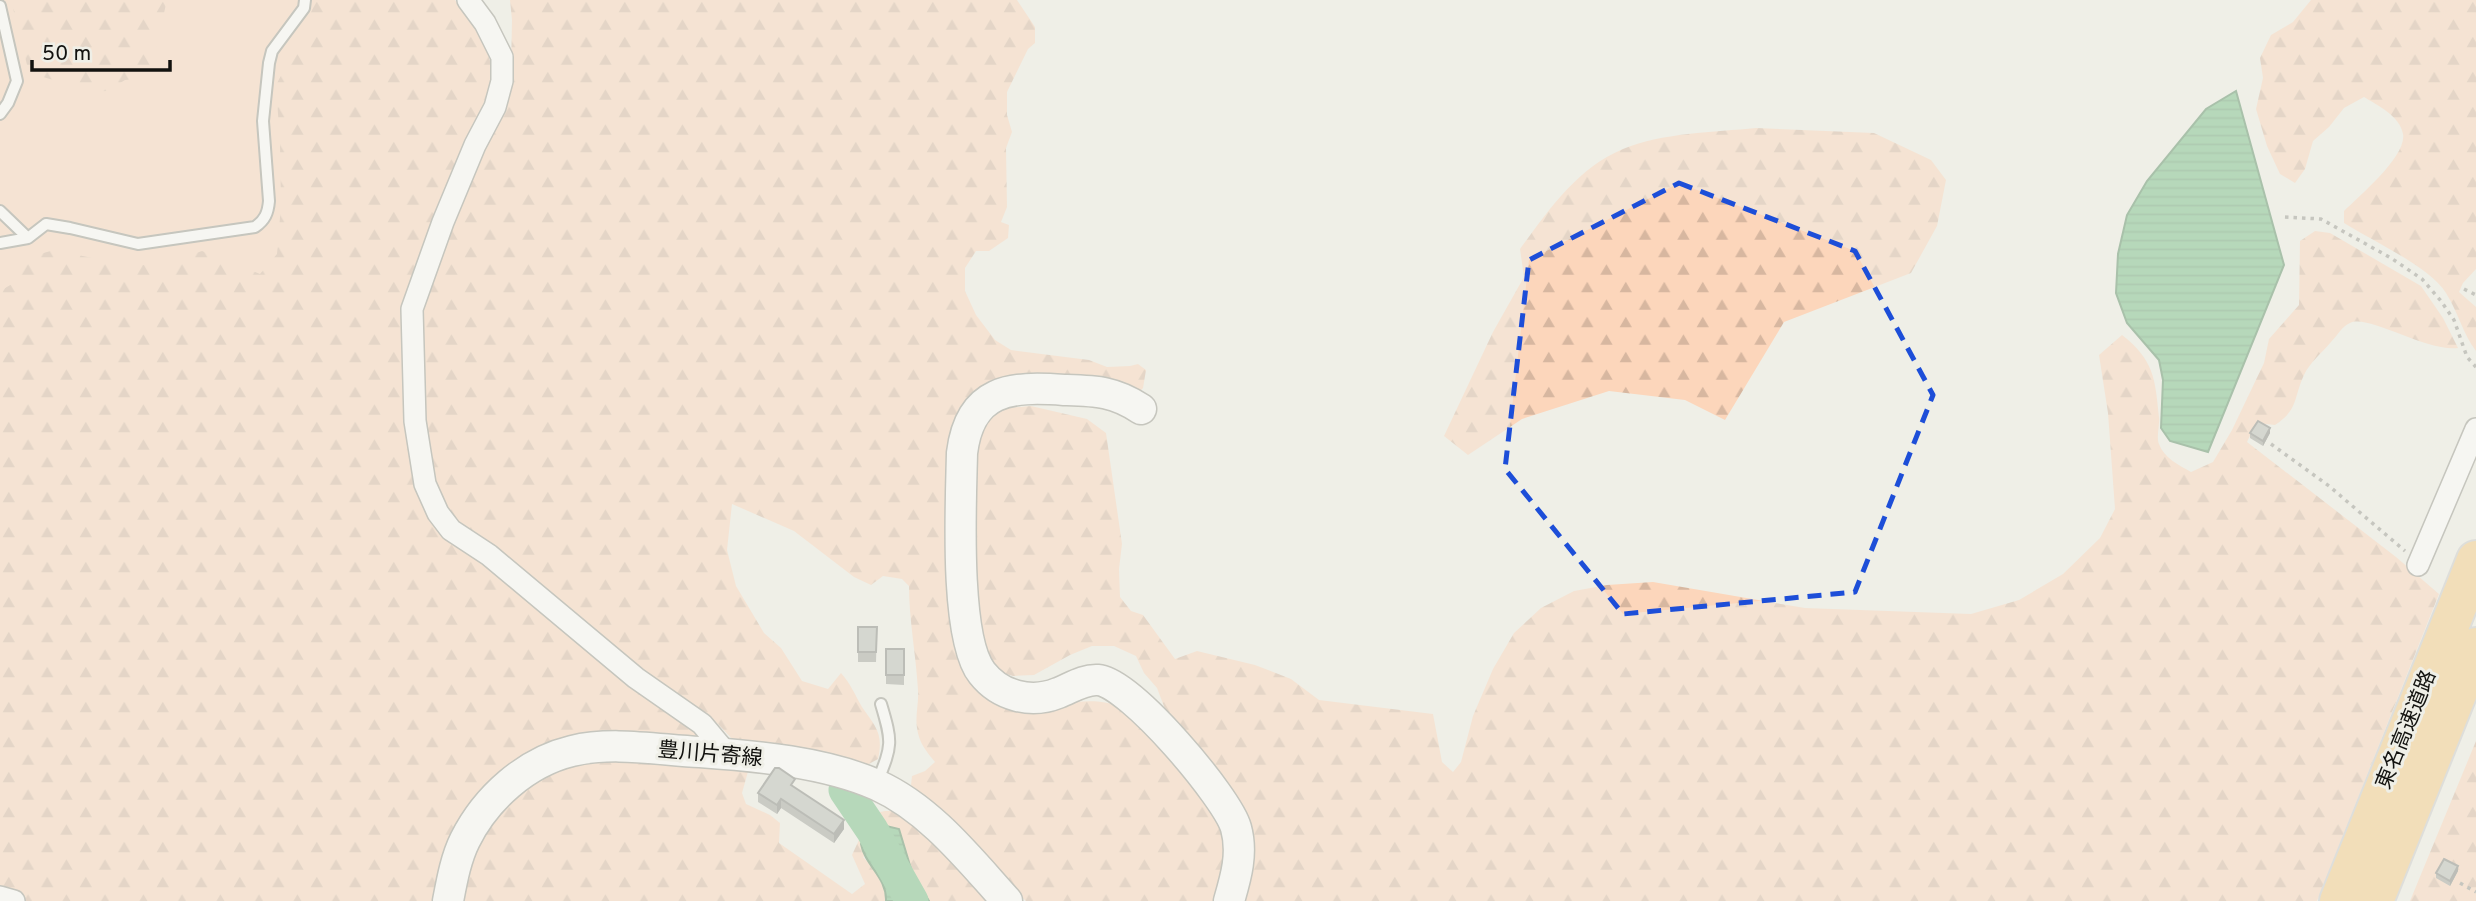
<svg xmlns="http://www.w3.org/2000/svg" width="2476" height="901" font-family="Overpass,'Noto Sans JP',sans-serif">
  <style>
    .grass { fill: #fcd6bb }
    .forest { fill: url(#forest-firs) }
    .water { fill: url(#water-rules); stroke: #548a60; stroke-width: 2 }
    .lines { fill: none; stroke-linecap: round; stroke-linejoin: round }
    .river { stroke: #71bd83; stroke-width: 33 }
    .lane-casing { stroke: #94948c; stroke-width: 14 }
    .street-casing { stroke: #94948c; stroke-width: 24 }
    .secondary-casing { stroke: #94948c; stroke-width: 33 }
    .highway-casing { stroke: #cbcbca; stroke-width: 42 }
    .path { stroke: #95958f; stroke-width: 3.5; stroke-dasharray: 3.5 5; stroke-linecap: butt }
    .lane { stroke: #fff; stroke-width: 10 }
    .street { stroke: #fff; stroke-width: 21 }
    .secondary { stroke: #fff; stroke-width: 30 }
    .highway { stroke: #f5ca81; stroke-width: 38 }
    .wall { fill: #9da09a }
    .shaded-wall { fill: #7f827d }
    .building { fill: #b6bab3; stroke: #7f827d; stroke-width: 2 }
    .marked { fill: none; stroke: #1d4ed8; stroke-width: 5; stroke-dasharray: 14 9; stroke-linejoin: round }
    .labels { text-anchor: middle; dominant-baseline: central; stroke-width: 6; stroke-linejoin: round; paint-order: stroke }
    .street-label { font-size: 21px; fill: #12120f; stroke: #efefe7 }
  </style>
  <defs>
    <pattern id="forest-firs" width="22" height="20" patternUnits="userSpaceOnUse" patternTransform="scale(1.75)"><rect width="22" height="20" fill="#fcd6bb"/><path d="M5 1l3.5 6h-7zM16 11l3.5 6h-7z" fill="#d7b7a0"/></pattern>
    <pattern id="water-rules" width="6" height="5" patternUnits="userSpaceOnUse" patternTransform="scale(1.75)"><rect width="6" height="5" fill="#71bd83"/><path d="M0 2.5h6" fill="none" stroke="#61a170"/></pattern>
  </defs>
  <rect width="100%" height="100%" fill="#efefe7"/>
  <path class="grass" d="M0,0H455L435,221L0,406Z"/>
  <path class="forest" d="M11,0H167L149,78L125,80L107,91L85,92L71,85L29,73Z
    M316,0H455L481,32L492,67V88L413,274L426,501L697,734L694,743L534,756L439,901H0V291L12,284L33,256L54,250L126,265H160L202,251L260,274L277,254L281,205L280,143L276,85L298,44Z
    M510,0H1017L1035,27V43L1028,49L1007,92V115L1012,132L1006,148L1007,207L1001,222L1009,225L1008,238L989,251H976L965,268V291L976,315L995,340L1011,350L1089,360L1107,367L1130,366L1138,364L1146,370L1143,388L1136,396L977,399L960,646L1035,709C1068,703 1099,694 1130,711C1153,738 1215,799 1222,831C1227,855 1222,879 1215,901H1026L1004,882L911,785L912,776L925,771L935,762C926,751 919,743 917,728C915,716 919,702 918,690C916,655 909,620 909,586L902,579L883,576L871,585L854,577L794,531L732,504L727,550L736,586L764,633L781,648L802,681L828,689L841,673C851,684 855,695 862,707C875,726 884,733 878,759L867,765L845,759L735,742L718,724L704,714L684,706L470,536L440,503L430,479L417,323L511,68L512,20Z
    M2311,0H2476V269L2463,283L2459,292L2476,307V351C2463,334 2458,312 2446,293C2429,266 2372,241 2344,223V211C2359,196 2407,156 2403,134C2400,116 2377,105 2364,97L2344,108L2329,127L2313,141L2305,169L2295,183L2280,174L2267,146L2256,109L2263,78L2260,58L2271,35L2293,22Z
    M1756,128L1874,133L1931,160L1946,180L1937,226L1911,273L1784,322L1725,420L1685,400L1609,391L1522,419L1468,455L1444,436L1493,332L1524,277L1520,249C1548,211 1577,168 1623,149C1660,133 1715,132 1756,128Z
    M2315,231L2330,233L2421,286L2443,318L2458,348C2425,352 2369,314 2350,323C2342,326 2337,336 2331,342C2322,353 2310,362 2304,375C2293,399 2299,409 2275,425L2256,423L2247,442L2396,557L2439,594L2317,901H1242L1233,800L1165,709L1157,688L1144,673L1136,656L1114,646H1092L1070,655L1034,675L1013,676L990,669L976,625L972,448L989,417L1007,408L1031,406L1087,419L1106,433L1122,544L1119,569L1120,597L1131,611L1143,615L1175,659L1197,651L1255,665L1291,679L1319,700L1433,714L1442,762L1453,772L1461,762L1473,716L1493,669L1514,633L1541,608L1574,591L1607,585L1653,582L1805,608L1971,614L2019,600L2063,574L2100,538L2115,509L2108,413L2099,355L2122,335C2154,360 2155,378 2159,417C2160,425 2156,436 2159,444C2164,458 2179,465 2191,472L2213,462L2232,430L2264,363L2269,339L2299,305L2300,241Z
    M2476,741V901H2410Z
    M602,757L749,768L742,793L746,804L770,815L780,823L779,843L852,894L865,884L852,855L871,814L885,811H910L952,855L986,901H929L912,872L899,830L863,857C875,869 887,884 886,901H459L462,881L486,823L547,771Z"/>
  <path class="water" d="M2236,91L2284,265L2208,452L2170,441L2161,428L2163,380L2159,360L2127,323L2116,293L2118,254L2127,215L2147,181L2206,109Z
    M851,788L868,817L864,827L852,822L837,793Z
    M882,825L899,829L912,872L929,901H886C887,877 865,866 861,844L869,832Z"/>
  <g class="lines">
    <path class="river" d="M845,790L872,830L912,901"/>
    <g class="lane-casing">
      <path id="lane" d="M0,6L17,81L8,103L0,114
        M0,211L28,238
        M0,243L28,238L46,224L70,228L138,244L255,227C265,220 268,213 269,201L263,121L269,63L272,51L304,8L305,0
        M877,783C892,745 893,744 881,704"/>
    </g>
    <g class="street-casing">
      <path id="street" d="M468,0L485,23L502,57V81L495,107L475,145L443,222L412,309L415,421L425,484L438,513L451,530L489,555L636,678L702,724L727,754
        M2418,565L2476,429
        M0,897L14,901"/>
    </g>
    <g class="secondary-casing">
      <path id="secondary" d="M1141,409C1114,391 1096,391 1064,390C1010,386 970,389 962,453C961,500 954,638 982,673C1000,696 1031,704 1058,693C1071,688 1084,679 1098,680C1130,682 1228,798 1236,828C1243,853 1236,877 1229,901
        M448,901C452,880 456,858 465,840C486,798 526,762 572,751C613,741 659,750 700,752C756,756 825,762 877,785C930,809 969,859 1007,901"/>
    </g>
    <g class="highway-casing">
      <path id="highway" d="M2339,901L2476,560
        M2374,901L2476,647"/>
    </g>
    <path class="path" d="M2285,217L2321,219L2391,258L2422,279L2441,301L2454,320L2467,357L2476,367
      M2464,289L2476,295
      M2271,444L2329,486L2405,551
      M2460,883L2476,892"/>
    <use href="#lane" class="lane"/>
    <use href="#street" class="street"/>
    <use href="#secondary" class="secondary"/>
    <use href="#highway" class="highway"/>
  </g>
  <path class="wall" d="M2250,433H2270L2263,446L2250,438Z
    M858,627H877L876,662H858Z
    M886,649H904V685L886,684Z
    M795,787L844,829L834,843L781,808L777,814L758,802V793Z
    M2458,871L2450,886L2436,878V873Z"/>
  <path class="shaded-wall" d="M2270,428V433L2263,446V441Z
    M781,799V808L777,814V805Z
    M844,820V829L834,843V834Z
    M2458,866V871L2450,886V881Z"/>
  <path class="building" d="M2258,421L2270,428L2263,441L2250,433Z
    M858,627H877L876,652H858Z
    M886,649H904V675H886Z
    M775,768H779L795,779L791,785L844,820L834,834L781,799L777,805L758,793Z
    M2444,859L2458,866L2450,881L2436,873Z"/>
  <path d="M0 0H2476V901H0ZM1679,183L1855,251L1933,395L1855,592L1623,614L1505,469L1529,260Z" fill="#efefe7" fill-opacity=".55" fill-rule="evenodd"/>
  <path class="marked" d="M1679,183L1855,251L1933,395L1855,592L1623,614L1505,469L1529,260Z"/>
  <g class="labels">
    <g class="street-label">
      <text transform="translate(2407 730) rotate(-68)">東名高速道路</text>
      <text transform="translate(710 755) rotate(5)">豊川片寄線</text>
    </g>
  </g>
  <path d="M32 60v10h138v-10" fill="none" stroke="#12120f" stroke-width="3.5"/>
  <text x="42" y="60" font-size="21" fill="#12120f" stroke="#efefe7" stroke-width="5" paint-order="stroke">50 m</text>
</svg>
